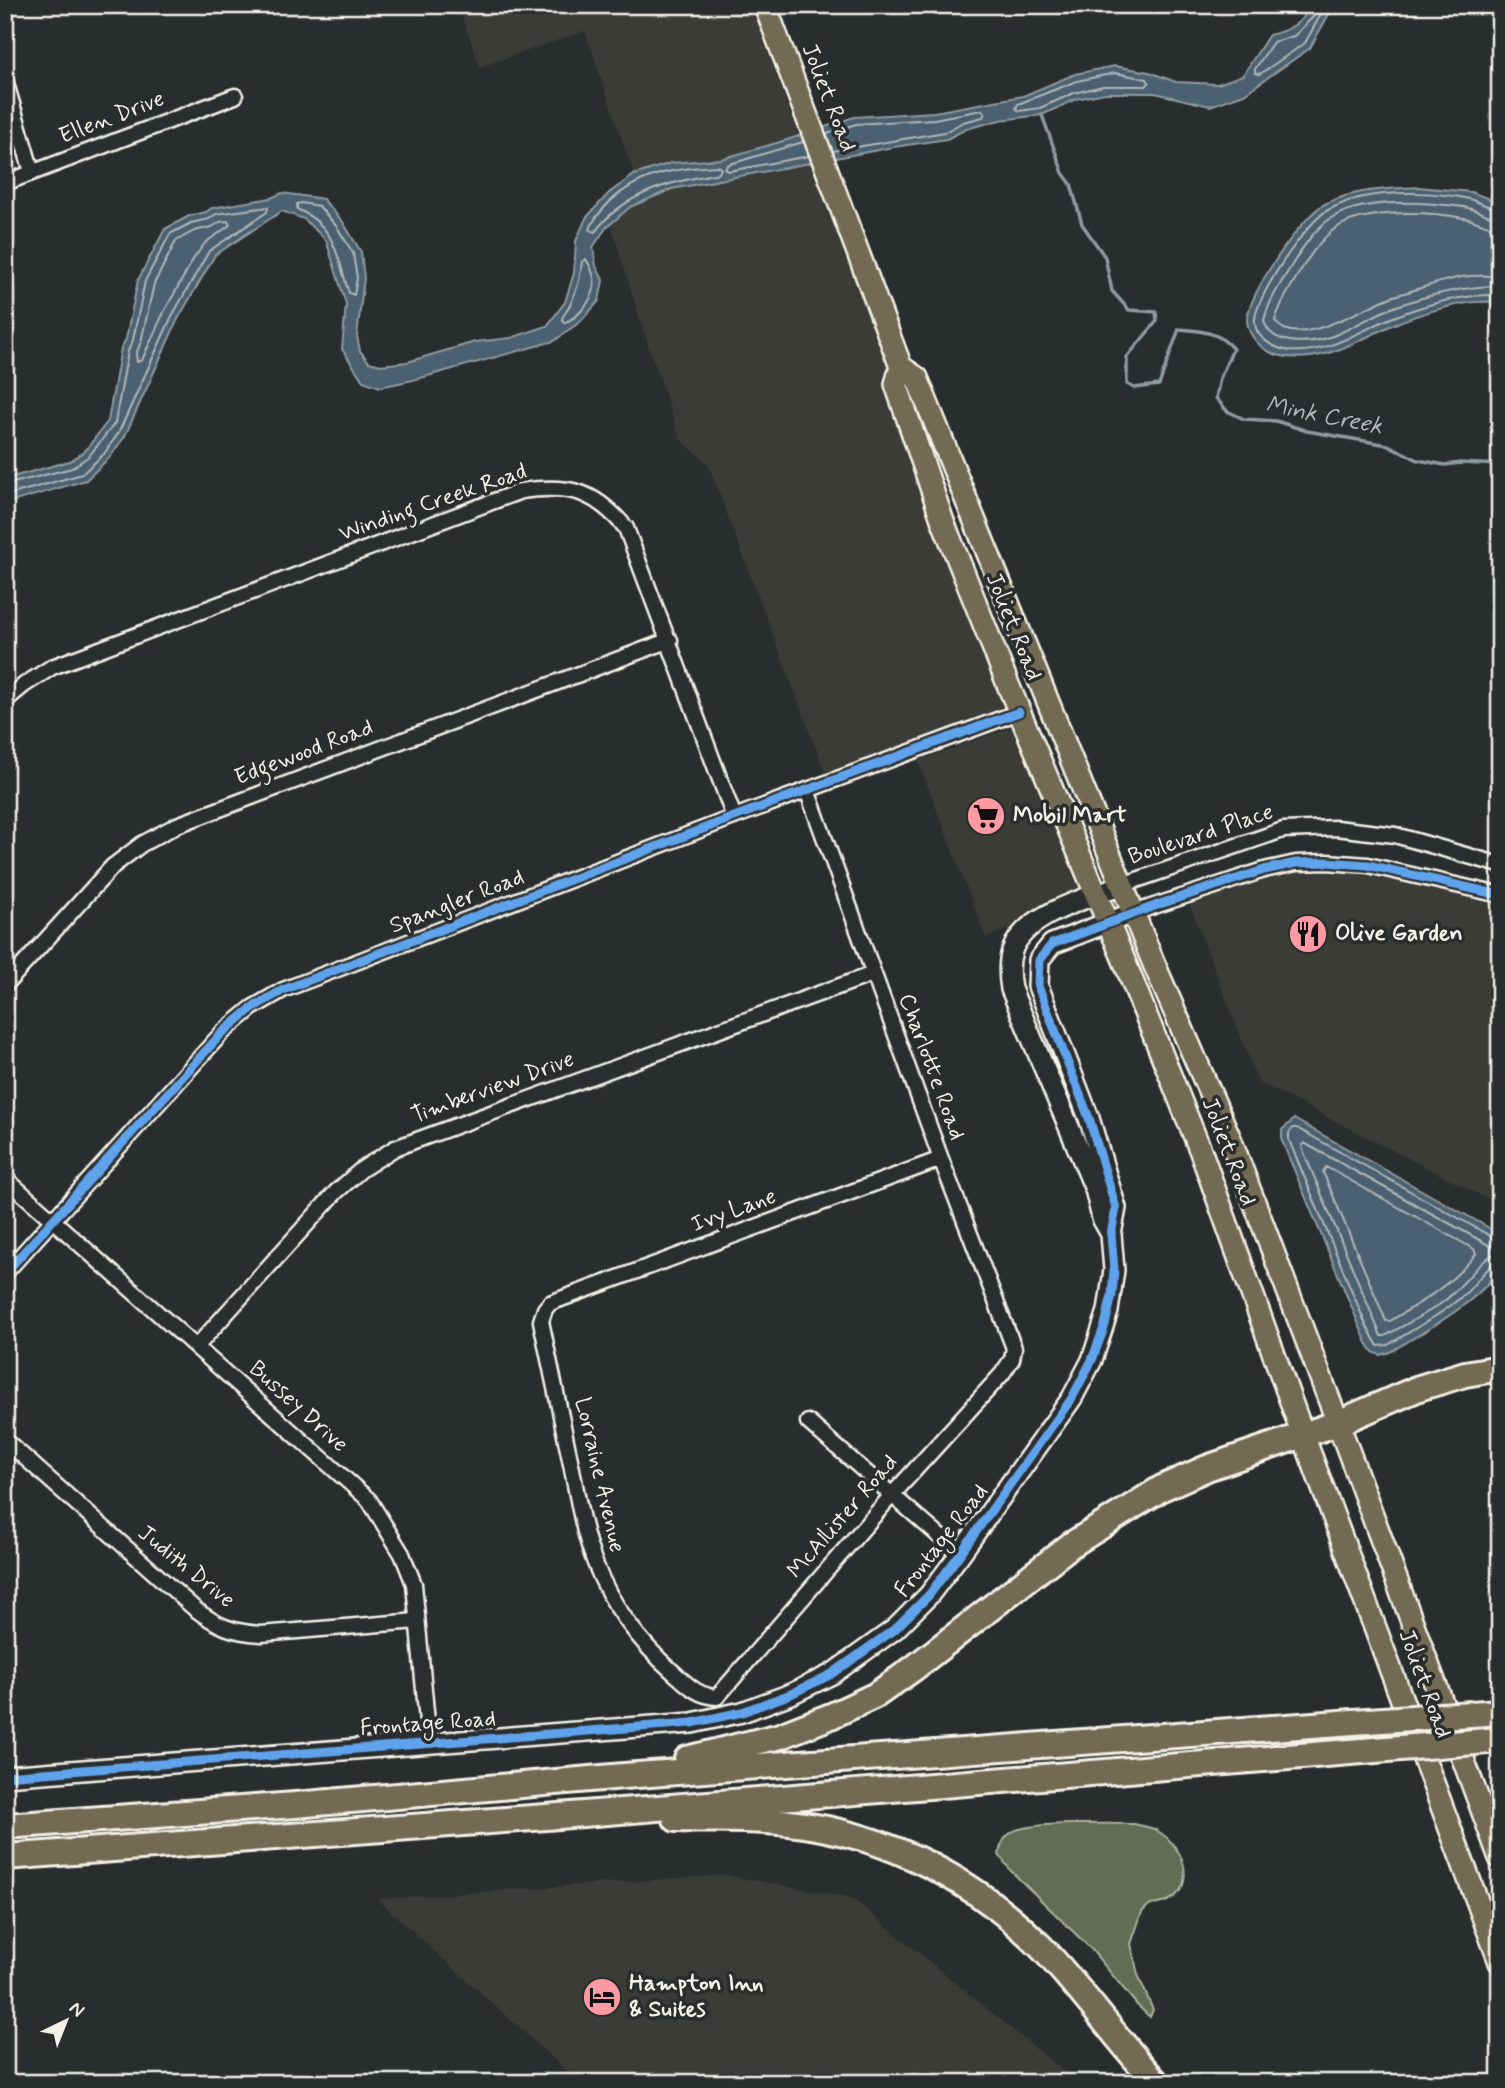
<svg xmlns="http://www.w3.org/2000/svg" width="1505" height="2088" font-family="Mynerve,sans-serif">
  <style>
    .built { fill: #3b3b37 }
    .green { fill: #636d54; stroke: #acaf9e; stroke-width: 2 }
    .water { fill: #4b616f; stroke: #8f9b9f; stroke-width: 2 }
    .lines { fill: none; stroke-linecap: round; stroke-linejoin: round }
    .shore { stroke: #b0b7b8; stroke-width: 2 }
    .stream { stroke: #8f9b9f; stroke-width: 3.5 }
    .street-casing { stroke: #f4f1e8; stroke-width: 19 }
    .secondary-casing { stroke: #f4f1e8; stroke-width: 24 }
    .primary-casing { stroke: #f4f1e8; stroke-width: 26 }
    .highway-casing { stroke: #f4f1e8; stroke-width: 30 }
    .street { stroke: #2a2d2e; stroke-width: 14 }
    .secondary { stroke: #2a2d2e; stroke-width: 19 }
    .primary { stroke: #736b52; stroke-width: 21 }
    .highway { stroke: #736b52; stroke-width: 24 }
    .highway-bridge-casing { stroke: #f4f1e8; stroke-width: 30; stroke-linecap: butt }
    .highway-bridge { stroke: #736b52; stroke-width: 24 }
    .cycleway-casing { stroke: #2a2d2e; stroke-width: 13 }
    .cycleway { stroke: #60a3ed; stroke-width: 9 }
    .labels { text-anchor: middle; dominant-baseline: central; stroke-width: 7; stroke-linejoin: round; paint-order: stroke }
    .street-label { font-size: 23px; fill: #f4f1e8; stroke: #2a2d2e }
    .poi-label { font-size: 23px; font-weight: bold; fill: #f4f1e8; stroke: #2a2d2e; text-anchor: start }
    .water-label { font-size: 24px; font-style: italic; fill: #b0b7b8; stroke: #2a2d2e }
  </style>
  <rect width="100%" height="100%" fill="#2a2d2e"/>
  <filter id="ink" filterUnits="userSpaceOnUse"><feTurbulence type="fractalNoise" baseFrequency=".0143" numOctaves="2"/><feDisplacementMap in="SourceGraphic" scale="14" xChannelSelector="R" yChannelSelector="G"/><feConvolveMatrix kernelMatrix="1 2 1 2 8 2 1 2 1" color-interpolation-filters="sRGB"/></filter>
  <g filter="url(#ink)">
    <path class="built" d="M458,5H751L799,136L721,159L671,163L634,175L585,31L480,67Z
      M814,162L1027,700L827,777L708,464L680,439L637,311L611,224L630,207L672,189Z
      M1029,721L1095,893L986,938L918,761Z
      M1287,871H1343L1500,900V1205L1258,1082L1189,903Z
      M725,1875L852,1898L1078,2083H580L377,1899Z"/>
    <path class="green" d="M1135,1824C1141,1826 1150,1827 1156,1830C1192,1850 1199,1903 1149,1905L1142,1912L1131,1944L1138,1975L1153,2010L1150,2017L1137,2005L1091,1949L1011,1871L999,1855C1000,1846 1003,1837 1012,1832C1031,1821 1109,1824 1135,1824Z"/>
    <path class="water" d="M1310,5H1334L1310,48L1244,94L1210,106L1155,93H1105L1076,99L1042,115L1000,120L966,129L947,139L894,147L672,189L630,207L606,228L593,247L596,266L603,280L599,301L581,321L554,341L413,380L380,387L363,381L342,349L346,304L326,240L304,219L282,211L215,255L178,319L125,436L109,458L86,480L5,504V479L70,461L84,452L108,421L121,348L126,339L138,280L165,229L189,216L206,212L212,208L271,198L282,193L323,199L343,222L361,252L364,278L357,336L360,351L369,362L381,365L407,362L475,342L511,338L547,326L565,302L574,273L576,241L586,218L609,193L634,175L671,163L721,159L787,140L854,117L934,112L1023,96L1075,74L1115,66L1149,72L1176,82L1218,84L1243,75L1269,35C1287,31 1303,24 1310,5Z
      M1418,187L1471,192L1500,203V302C1489,302 1478,301 1468,303C1449,305 1414,316 1397,323C1359,339 1320,367 1277,355C1262,351 1248,336 1247,321C1246,297 1303,214 1325,204C1354,189 1386,189 1418,187Z
      M1294,1119L1500,1234C1500,1243 1503,1259 1499,1267C1485,1299 1420,1334 1390,1352L1380,1355L1373,1352L1367,1343L1360,1327L1282,1141V1130Z"/>
    <g class="lines">
      <path class="shore" d="M1316,5L1314,16L1294,36L1273,42L1255,69V73L1260,74L1305,43L1326,5
        M1115,73L1147,79L1149,83L1146,86H1103L1074,93L1040,108L1019,111L1016,108L1018,104L1077,81Z
        M827,134L856,124L934,119L982,110L985,113L983,117L963,122L945,132L833,151
        M803,142L727,165L725,169L729,171L809,156
        M718,166L721,169L719,173C673,182 625,191 595,232L590,230C592,221 598,215 604,208C634,174 675,168 718,166Z
        M301,203L319,206L337,227L353,253L357,278L354,295L349,293C337,256 336,226 297,209V204Z
        M1500,209C1489,208 1480,202 1469,199C1439,192 1394,191 1363,197C1353,199 1338,205 1328,210C1307,221 1257,295 1255,319C1253,338 1275,349 1291,351C1330,354 1361,329 1396,316C1429,303 1465,294 1500,295
        M1500,218C1487,217 1476,209 1464,207C1426,202 1365,197 1331,218C1312,231 1299,253 1287,273C1278,288 1268,303 1264,321C1271,348 1314,344 1335,335C1355,327 1373,315 1394,307C1428,295 1463,286 1500,286
        M220,222L228,221L230,225L205,243L194,258L164,312L142,360L137,362L136,354L141,342L154,284L176,241L194,231L212,227Z
        M1500,228C1487,228 1476,220 1464,218C1430,212 1366,208 1336,228C1319,240 1307,260 1296,278C1288,292 1279,305 1275,321C1296,353 1368,304 1394,296C1416,290 1439,281 1462,277C1474,275 1488,276 1500,276
        M586,259C598,279 598,292 582,310C577,316 571,320 564,323L562,318C574,301 580,283 582,262Z
        M5,485L72,468L89,456L115,423L128,351L133,340L145,281L170,234L191,223L209,219L216,214L268,207L267,212L209,251L172,316L119,432L104,454L82,474L5,496
        M1304,1143L1494,1248L1495,1253C1476,1264 1462,1288 1443,1302C1425,1315 1404,1325 1385,1336H1381L1302,1148Z
        M1326,1167L1474,1249L1476,1254C1452,1284 1422,1302 1390,1321H1386L1323,1172Z
        M1500,1239L1494,1238L1297,1128H1293L1289,1133V1140L1366,1325L1378,1346L1388,1345C1415,1328 1443,1314 1467,1292C1476,1283 1488,1264 1500,1263"/>
      <path class="stream" d="M1042,115L1063,173L1071,184L1082,224L1105,257L1112,291L1129,310L1156,312L1157,321L1127,357V384L1134,388L1159,385L1179,329C1201,331 1218,331 1233,349L1220,378L1216,398L1227,411L1244,419L1276,421L1307,431L1388,445L1418,460L1445,465L1460,463L1500,465"/>
      <g class="street-casing">
        <path id="street" d="M5,80L32,172
          M5,183L235,96
          M5,701L24,685L52,667L521,491C569,484 594,490 626,528L734,817
          M807,790L941,1159L1014,1348L1012,1359L1002,1374L892,1495L717,1697C697,1696 687,1684 672,1671C640,1643 610,1603 595,1563C583,1532 578,1500 572,1469C562,1419 551,1370 541,1321L545,1309L550,1303L941,1159
          M1122,885L1283,830L1336,828L1395,835L1500,865
          M1133,913L1264,870L1296,863L1327,862L1368,865L1500,895
          M5,985L113,866L142,844L177,825L670,640
          M5,1178L369,1500L402,1554L414,1584L429,1743
          M5,1273L222,1033L252,1008L283,990L734,817L1019,712
          M196,1347L336,1192L362,1169L395,1148L873,974
          M808,1422L960,1554
          M5,1440L195,1609C219,1627 232,1632 261,1634L417,1621"/>
      </g>
      <g class="secondary-casing">
        <path id="secondary" d="M1111,1234L1102,1218L1095,1189L1011,989C1009,977 1008,963 1012,951C1024,914 1089,898 1122,885
          M5,1776L692,1723L742,1712L791,1694L832,1674L895,1629L929,1595L960,1554L1072,1398L1092,1360L1108,1311L1114,1270L1111,1234L1116,1208L1089,1118L1038,986L1039,960L1052,944L1133,913"/>
      </g>
      <g class="primary-casing">
        <path id="primary" d="M765,5L901,367L917,378L1154,964L1231,1141L1338,1423L1500,1858
          M901,367L896,384L942,519L1009,687L1123,958L1201,1152L1303,1435L1500,1962"/>
      </g>
      <g class="highway-casing">
        <path id="highway" d="M687,1759L780,1736L831,1716L876,1695L914,1668L1071,1545L1162,1488L1207,1468L1338,1423L1419,1388L1465,1374L1500,1368
          M676,1819C706,1820 736,1819 766,1821C870,1827 967,1872 1040,1946C1082,1989 1116,2039 1157,2083
          M5,1826L295,1805L624,1776L1353,1722
          M5,1857L546,1817L1363,1751"/>
      </g>
      <use href="#street" class="street"/>
      <use href="#secondary" class="secondary"/>
      <use href="#primary" class="primary"/>
      <use href="#highway" class="highway"/>
      <g class="highway-bridge-casing">
        <path id="highway-bridge" d="M1353,1722L1500,1712
          M1363,1751L1500,1740"/>
      </g>
      <use href="#highway-bridge" class="highway-bridge"/>
      <g class="cycleway-casing">
        <path id="cycleway" d="M5,1273L222,1033L252,1008L283,990L734,817L1019,712
          M5,1776L692,1723L742,1712L791,1694L832,1674L895,1629L929,1595L960,1554L1072,1398L1092,1360L1105,1325L1112,1295L1114,1270L1111,1234L1116,1208L1089,1118L1038,986L1039,960L1052,944L1163,903L1264,870L1296,863L1327,862L1368,865L1500,895"/>
      </g>
      <use href="#cycleway" class="cycleway"/>
    </g>
  </g>
  <defs>
    <g id="supermarket-disc" transform="scale(2.0125)"><circle r="9.5" fill="#ff9aa2" stroke="#2a2d2e"/><path d="M-6-5.5h2.5l.6 2H6L4.5 2H-2.5L-4.4-4H-6ZM-1.5 3.2a1.3 1.3 0 1 0 .1 0ZM3 3.2a1.3 1.3 0 1 0 .1 0Z" fill="#111"/></g>
    <g id="restaurant-disc" transform="scale(2.0125)"><circle r="9.5" fill="#ff9aa2" stroke="#2a2d2e"/><path d="M-5-6h1v4h1v-4h1v4h1v-4h1v5L-1.5 .5V6h-2V.5L-5-1ZM5-6V6H3V1.5H1.5Q1.5-4 5-6Z" fill="#111"/></g>
    <g id="hotel-disc" transform="scale(2.0125)"><circle r="9.5" fill="#ff9aa2" stroke="#2a2d2e"/><path d="M-6-4.5h1.5V1H6V5H4.5V3h-9V5H-6ZM-4 0a1.8 1.8 0 1 1 3.6 0ZM.5 0V-2.5h3Q6-2.5 6 0Z" fill="#111"/></g>
  </defs>
  <g fill-rule="evenodd">
    <use href="#supermarket-disc" x="986" y="816"/>
    <use href="#restaurant-disc" x="1308" y="934"/>
    <use href="#hotel-disc" x="602" y="1997"/>
  </g>
  <g class="labels">
    <g class="street-label">
      <text transform="translate(828 98) rotate(69)">Joliet Road</text>
      <text transform="translate(112 118) rotate(-21)">Ellen Drive</text>
      <text transform="translate(433 503) rotate(-19)">Winding Creek Road</text>
      <text transform="translate(1013 627) rotate(68)">Joliet Road</text>
      <text transform="translate(304 753) rotate(-21)">Edgewood Road</text>
      <text transform="translate(1201 835) rotate(-18)">Boulevard Place</text>
      <text transform="translate(457 902) rotate(-21)">Spangler Road</text>
      <text transform="translate(931 1067) rotate(70)">Charlotte Road</text>
      <text transform="translate(493 1088) rotate(-20)">Timberview Drive</text>
      <text transform="translate(1228 1152) rotate(69)">Joliet Road</text>
      <text transform="translate(734 1211) rotate(-20)">Ivy Lane</text>
      <text transform="translate(298 1407) rotate(42)">Bussey Drive</text>
      <text transform="translate(599 1475) rotate(77)">Lorraine Avenue</text>
      <text transform="translate(843 1517) rotate(-49)">McAllister Road</text>
      <text transform="translate(942 1541) rotate(-52)">Frontage Road</text>
      <text transform="translate(186 1567) rotate(39)">Judith Drive</text>
      <text transform="translate(1424 1684) rotate(70)">Joliet Road</text>
      <text transform="translate(428 1724) rotate(-4)">Frontage Road</text>
    </g>
    <g class="poi-label">
      <text x="1013" y="816">Mobil Mart</text>
      <text x="1335" y="934">Olive Garden</text>
      <text x="629" y="1984">Hampton Inn<tspan x="629" dy="26">&amp; Suites</tspan></text>
    </g>
    <g class="water-label">
      <text transform="translate(1324 416) rotate(11)">Mink Creek</text>
    </g>
  </g>
  <rect width="1505" height="2088" fill="none" stroke="#2a2d2e" stroke-width="28"/>
  <rect x="14" y="14" width="1477" height="2060" fill="none" stroke="#f4f1e8" stroke-width="2.5" filter="url(#ink)"/>
  <g transform="translate(66 2021) rotate(43)" stroke="#2a2d2e" stroke-width="5" paint-order="stroke">
  <path d="M0-5L12 26L0 18L-12 26Z" fill="#f4f1e8"/>
  <text y="-10" font-size="19" font-weight="bold" text-anchor="middle" fill="#f4f1e8">N</text>
  </g>
</svg>
